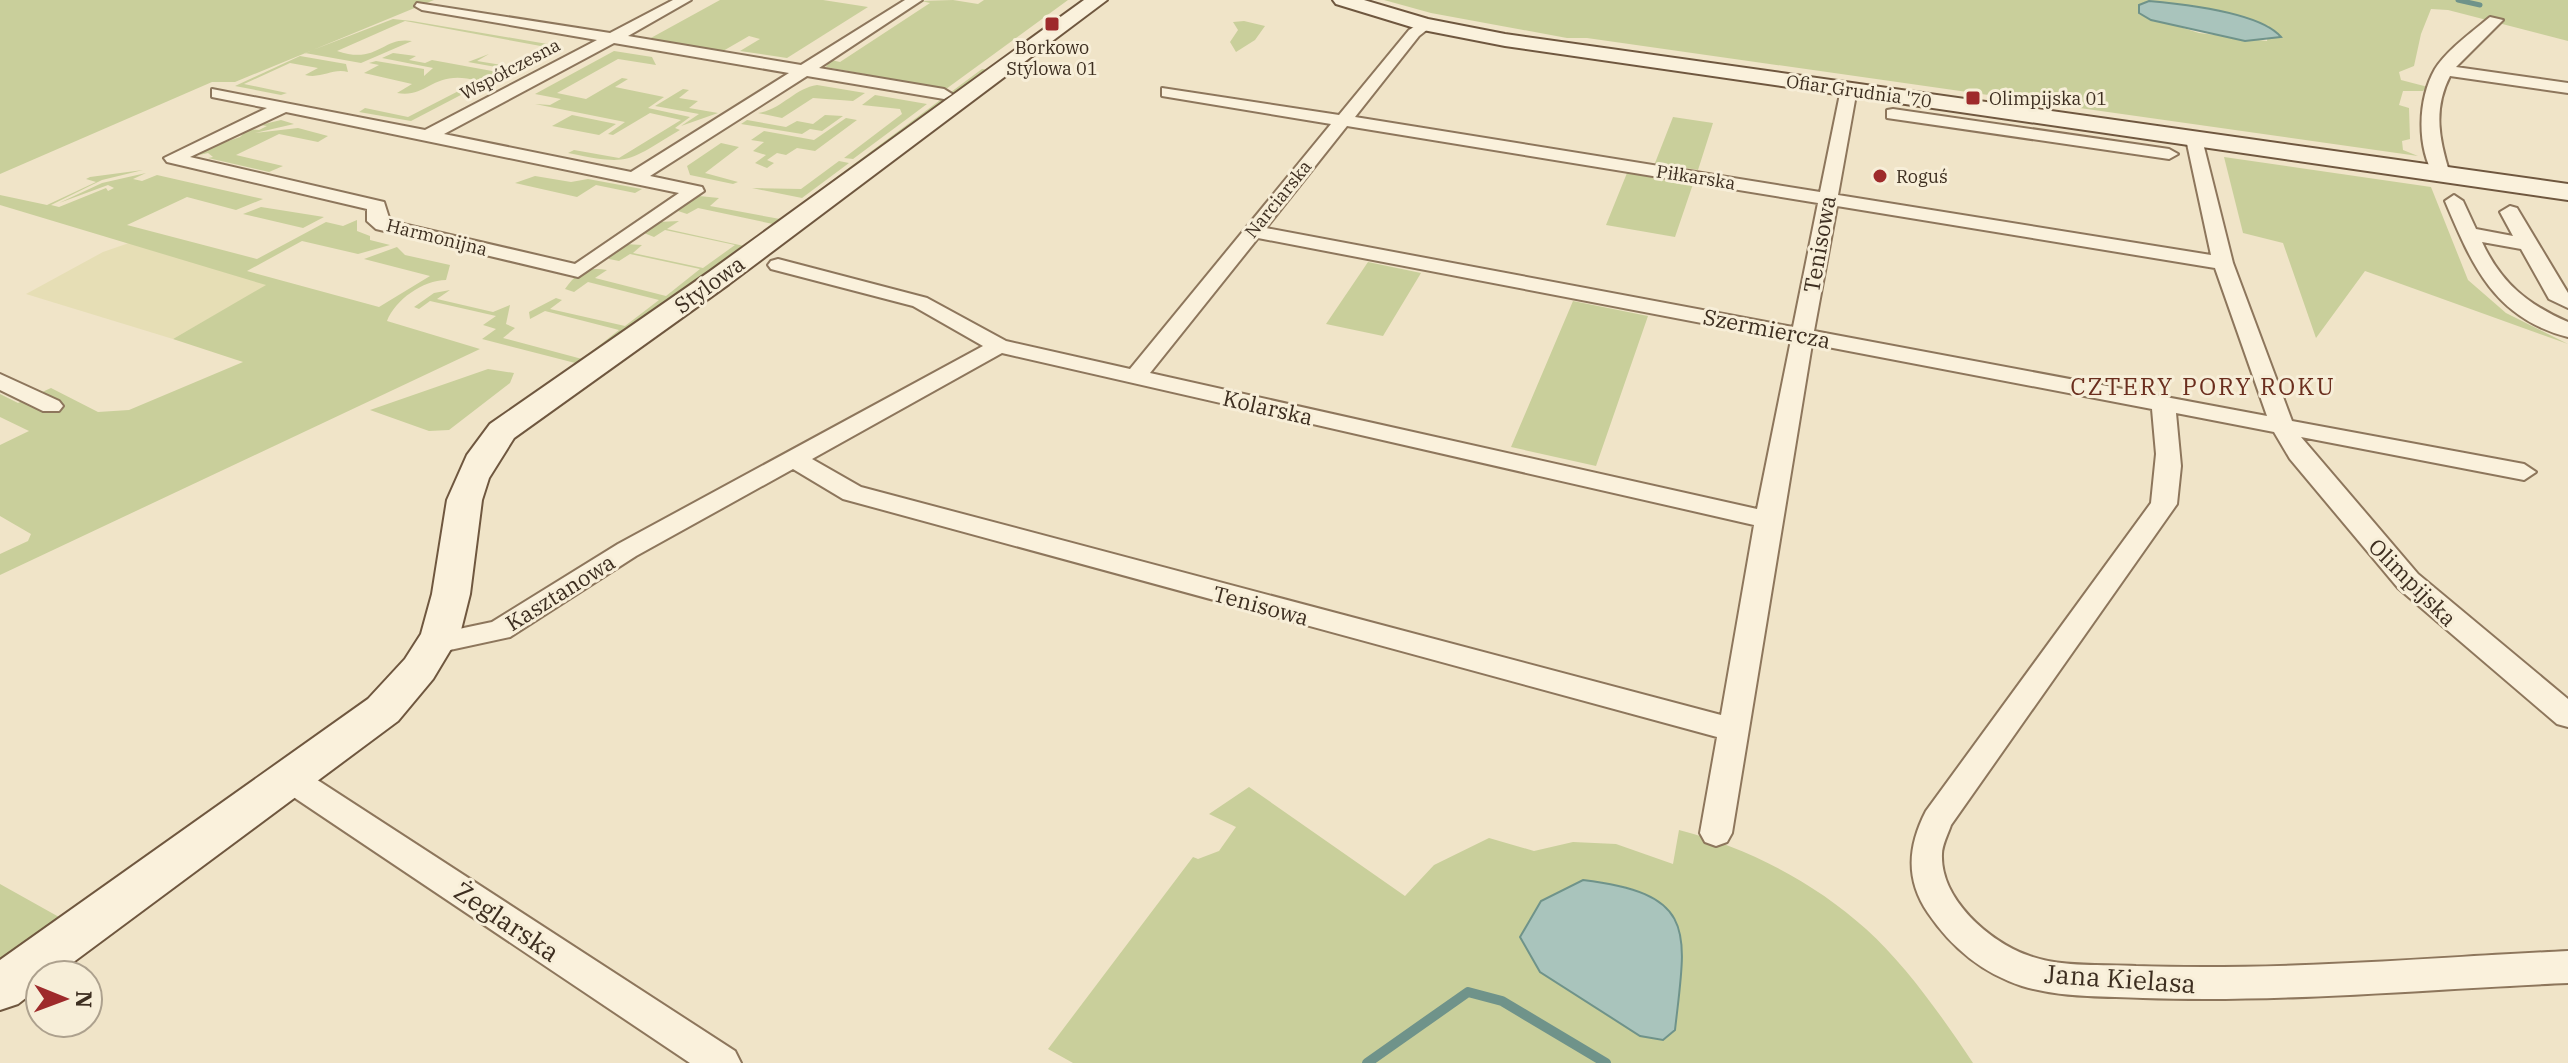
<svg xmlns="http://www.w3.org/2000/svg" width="2568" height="1063" font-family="'IBM Plex Serif',serif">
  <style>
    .farmland { fill: #e6deb5 }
    .green { fill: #c9cf9b; fill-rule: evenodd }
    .water { fill: #a9c4bc; stroke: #6f938a; stroke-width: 2 }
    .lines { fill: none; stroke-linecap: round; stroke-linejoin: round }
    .stream-far1 { stroke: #6f938a; stroke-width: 5 }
    .stream { stroke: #6f938a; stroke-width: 10 }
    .street-casing { stroke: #8d765c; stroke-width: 4 }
    .secondary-casing { stroke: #6f573f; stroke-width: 4 }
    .street { fill: #faf1dc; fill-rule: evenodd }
    .secondary { fill: #faf1dc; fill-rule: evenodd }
    .poi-dot { fill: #9e2a2b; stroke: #f7eed8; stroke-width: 3 }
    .labels { text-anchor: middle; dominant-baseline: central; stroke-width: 6; stroke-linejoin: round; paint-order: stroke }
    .far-poi-label { font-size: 18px; fill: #3d2e20; stroke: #f7eed8; text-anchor: start }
    .far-street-label { font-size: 18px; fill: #3d2e20; stroke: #f7eed8 }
    .street-label { font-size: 22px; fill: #3d2e20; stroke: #f7eed8 }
    .neighbourhood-label { font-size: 24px; letter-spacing: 2px; fill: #6b2e1e; stroke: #f7eed8 }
    .near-street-label { font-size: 26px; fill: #3d2e20; stroke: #f7eed8 }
  </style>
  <rect width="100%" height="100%" fill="#f0e4c8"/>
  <path class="farmland" d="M129,243L268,285L173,339L26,294L103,252Z"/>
  <path class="green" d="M0,0H434L235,82H212L0,174Z
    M720,0H823L868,7L787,58L740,51L760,39L749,36L723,51L649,39Z
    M953,0L978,4L984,0H1068L946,89L826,67L831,60L840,62L930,3L921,1Z
    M1384,0H2568V41L2448,10L2431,9L2421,34L2414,66L2399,72L2401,80L2428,87L2423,91H2403L2399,105L2409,108L2410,139L2402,141L2403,150L2418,156L1587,38H1567L1431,13ZM2175,3L2269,26L2267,41L2199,33L2139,14V5Z
    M393,19L412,21L559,46L513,70L468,62L489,54L477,61L508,66L546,47L405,21L337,51C378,65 382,36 412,41L361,63L305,53Z
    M1244,21L1265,26L1255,40L1236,52L1230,42L1238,30L1233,22Z
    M614,51L652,57L656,65L618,59L557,93L586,99L622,78L628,79L615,87L664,97L648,108L690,117L675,128L680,130C626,162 631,166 568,153L574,150L619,158L681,120L650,113L613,135L608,134L625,122L535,104L550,105L561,99L535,94Z
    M393,53L416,56L409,60L425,63L432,60L503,73L411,121L359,112L365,108L408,117L478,81C433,68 428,99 397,93L412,84L364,73L379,65L369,63L376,61L424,69V76L433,68L382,58Z
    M300,56L346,64L348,72C332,68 322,79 305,75L318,68L290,63L244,84L287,93L281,95L235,86Z
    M982,69L993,70L811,203L803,202Z
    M817,85L865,93L853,101L813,98L782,118L758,113C781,110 795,88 817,85Z
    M683,89L689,90L679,98L698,101L689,108L718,113L681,126L699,114L655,106Z
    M875,95L927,104L853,159L844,158L902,114L900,109L862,105Z
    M572,115L616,124L599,135L552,126Z
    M825,115L843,116L822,131L810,129L802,134L741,124L747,120L786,127L797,121L813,124Z
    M1673,117L1713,123L1698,170L1655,163Z
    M846,118L857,120L815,151L797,148L786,155L777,153L767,160L774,163L767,168L755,163L766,155L753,151L764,142L751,140L764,131L814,140Z
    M281,120L294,124L255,133L298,128L328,136L318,142L279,134L236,155L283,166L269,172L208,158L213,157L208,153L199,155L205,149L240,137L248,129L259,130L267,126L260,125Z
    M721,143L739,147L705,173L738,182L733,184L690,175L687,166Z
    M2224,157L2431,187L2468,280L2506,313L2568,344L2365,271L2316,338L2283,243L2243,233Z
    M839,161L849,163L802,198L752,188L801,189Z
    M143,170L102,180L51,205L59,207L106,188L108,191L114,188L108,185L59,203L102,183L146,173L133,179L142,181L157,175L263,199L236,210L187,197L127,225L257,259L326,222L343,226L357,220V231L370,236V240L390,245L358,254L302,241L247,271L379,307L430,276L364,259L397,247L405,255L450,265L446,280C423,280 395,300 387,321L480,349L0,575V554L28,541L31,534L0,516V445L29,431L0,417V394L18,403L51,388L98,412L129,410L243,362L173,339L266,285L0,205V195L47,205L96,182L86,179L90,177Z
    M1627,173L1693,184L1675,237L1606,225Z
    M535,176L571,182L588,179L642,189L635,193L596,185L577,197L515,183Z
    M699,196L719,198L710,206L780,219L791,213L631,332L623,330L584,358L583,365L482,339L496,329L483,325L496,316L430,301L419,309L414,307L434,293L450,290L437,299L493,312L510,305L506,324L515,328L503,338L582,359L619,330L545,311L530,319L529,312L556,298L562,300L550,309L625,326L659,300L588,282L574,292L565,289C576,273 586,266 607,270L595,278L666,296L700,269L630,254L619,261L609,259L608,255L625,244L642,245L633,253L703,268L735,245L665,230L654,237L644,233L658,222L679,221L667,229L744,246L773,224L698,208L687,214L678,211Z
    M261,207L324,217L303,228L243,214Z
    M1368,262L1421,273L1383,336L1326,324Z
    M1573,301L1648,316L1596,466L1511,447Z
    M488,369L514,373L510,383L449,430L429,431L370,410Z
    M1249,787L1405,896L1434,865L1489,838L1534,851L1573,842L1616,844L1673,864L1679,830C1746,847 1814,882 1866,929C1906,965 1943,1018 1973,1063H1073L1048,1049L1193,857L1198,859L1219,851L1236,827L1209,814Z
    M0,884L59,917L0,961Z"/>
  <path class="water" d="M2149,1C2182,4 2260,12 2281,37L2245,41L2151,20L2139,13V5Z
    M1583,880C1699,894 1686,932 1675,1030L1663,1040L1640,1036L1540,972L1520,937L1541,901Z"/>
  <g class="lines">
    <path class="stream-far1" d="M2458,0L2480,5"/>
    <path class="stream" d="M1367,1063L1468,992L1502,1001L1606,1063"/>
    <g class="street-casing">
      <path id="street" d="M673,0H691L628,36L801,65L905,0H922L819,68L944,89L952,94L944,99L807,76L650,176L702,187L704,191L578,277L376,229L367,221V209L167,162L164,158L267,108L212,97V89L425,130L597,40L422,10L415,6L417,3L610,33ZM614,43L789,73L631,172L444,134ZM286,112L679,193L575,264L390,221L384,202L190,157Z
        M2490,17L2503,20L2456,67L2568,83V93L2450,76C2433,109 2439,140 2450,174L2441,180L2435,178C2416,146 2418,99 2435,69C2447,50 2472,32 2490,17Z
        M1425,20L1433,25L1419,36L1355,117L1820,192L1841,89L1849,84L1857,89L1838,195L2211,255L2186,139L2195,134L2201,135L2233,263L2292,421L2524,464L2536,472L2524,480L2301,437L2418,574L2568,699V727L2557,724L2398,588L2290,459L2274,432L2176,413L2181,466L2177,504L1951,825C1948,834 1942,845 1942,854C1940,899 1989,941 2027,955C2061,968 2101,964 2136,966C2279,971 2425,958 2568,951V983C2427,989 2284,1003 2143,998C2103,996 2060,998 2022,986C1982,973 1951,947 1928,913C1905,879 1908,846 1926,811L2151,503L2156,454L2152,409L1812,344L1732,833L1727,842L1716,846L1705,842L1700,833L1717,737L843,499L793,469L636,556L510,637L436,653L426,650L422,643L426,636L492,622L618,544L983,346L913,306L771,269L768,265L771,261L778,259L927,298L1006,341L1130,369L1331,124L1168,97L1162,96V88L1339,115L1409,30ZM1347,126L1818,203L1793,327L1266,228ZM1837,206L2215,268L2267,416L1814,331ZM1258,238L1791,340L1757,509L1150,373ZM1002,353L1754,525L1721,715L861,487L812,459Z
        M1893,109L2169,149L2178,154L2169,159L1887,118V110Z
        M2454,195L2463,201L2476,229L2513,236L2500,212L2510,206L2517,208L2568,293V308L2549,299L2521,249L2482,242C2501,283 2527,304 2568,322V337C2494,318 2472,265 2445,201Z
        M0,374L59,401L63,406L59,411H43L0,390Z
        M291,767L302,770L735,1051L741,1063H690L280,788L275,779L280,770Z"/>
    </g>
    <g class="secondary-casing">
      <path id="secondary" d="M1084,0H1107L729,284L514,438L489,478L482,500L470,594L460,634L433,679L398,721L56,975H40V987L18,1004L0,1010V960L368,699L405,659L421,634L432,594L447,500L467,455L490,424L709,272Z
        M1333,0H1364L1428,19L1505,34L2568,184V200L1505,46L1418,29L1336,4Z"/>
    </g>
    <use href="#street" class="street"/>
    <use href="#secondary" class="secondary"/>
  </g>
  <g class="poi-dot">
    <rect x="1044" y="16" width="16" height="16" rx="4"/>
    <rect x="1965" y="90" width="16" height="16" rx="4"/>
    <circle cx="1880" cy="176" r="8"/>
  </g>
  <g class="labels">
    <g class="far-poi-label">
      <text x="1052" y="47" text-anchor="middle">Borkowo<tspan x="1052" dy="21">Stylowa 01</tspan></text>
      <text x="1989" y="98">Olimpijska 01</text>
      <text x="1896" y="176">Roguś</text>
    </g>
    <g class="far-street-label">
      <text transform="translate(510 69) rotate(-28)">Współczesna</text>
      <text transform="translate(1859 91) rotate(8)">Ofiar Grudnia '70</text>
      <text transform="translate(1696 177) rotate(9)">Piłkarska</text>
      <text transform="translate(1278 199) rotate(-51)">Narciarska</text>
      <text transform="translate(437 237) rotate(14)">Harmonijna</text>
    </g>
    <g class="street-label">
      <text transform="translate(1819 244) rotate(-80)">Tenisowa</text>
      <text transform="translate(709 284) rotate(-36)">Stylowa</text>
      <text transform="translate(1767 328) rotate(11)">Szermiercza</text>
      <text transform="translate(1268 407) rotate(13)">Kolarska</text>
      <text transform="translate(2413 582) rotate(45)">Olimpijska</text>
      <text transform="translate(560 592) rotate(-32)">Kasztanowa</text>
      <text transform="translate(1261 605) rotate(15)">Tenisowa</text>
    </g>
    <g class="neighbourhood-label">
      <text x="2203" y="386">CZTERY PORY ROKU</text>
    </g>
    <g class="near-street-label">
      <text transform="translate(507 921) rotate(34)">Żeglarska</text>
      <text transform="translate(2120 978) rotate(4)">Jana Kielasa</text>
    </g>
  </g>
  <g transform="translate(64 999) rotate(91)"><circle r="38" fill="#f7eed8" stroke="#ada18e" stroke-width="2"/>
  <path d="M0-6L14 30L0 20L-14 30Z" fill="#9e2a2b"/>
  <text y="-12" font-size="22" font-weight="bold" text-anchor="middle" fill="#3d2e20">N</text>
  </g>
</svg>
